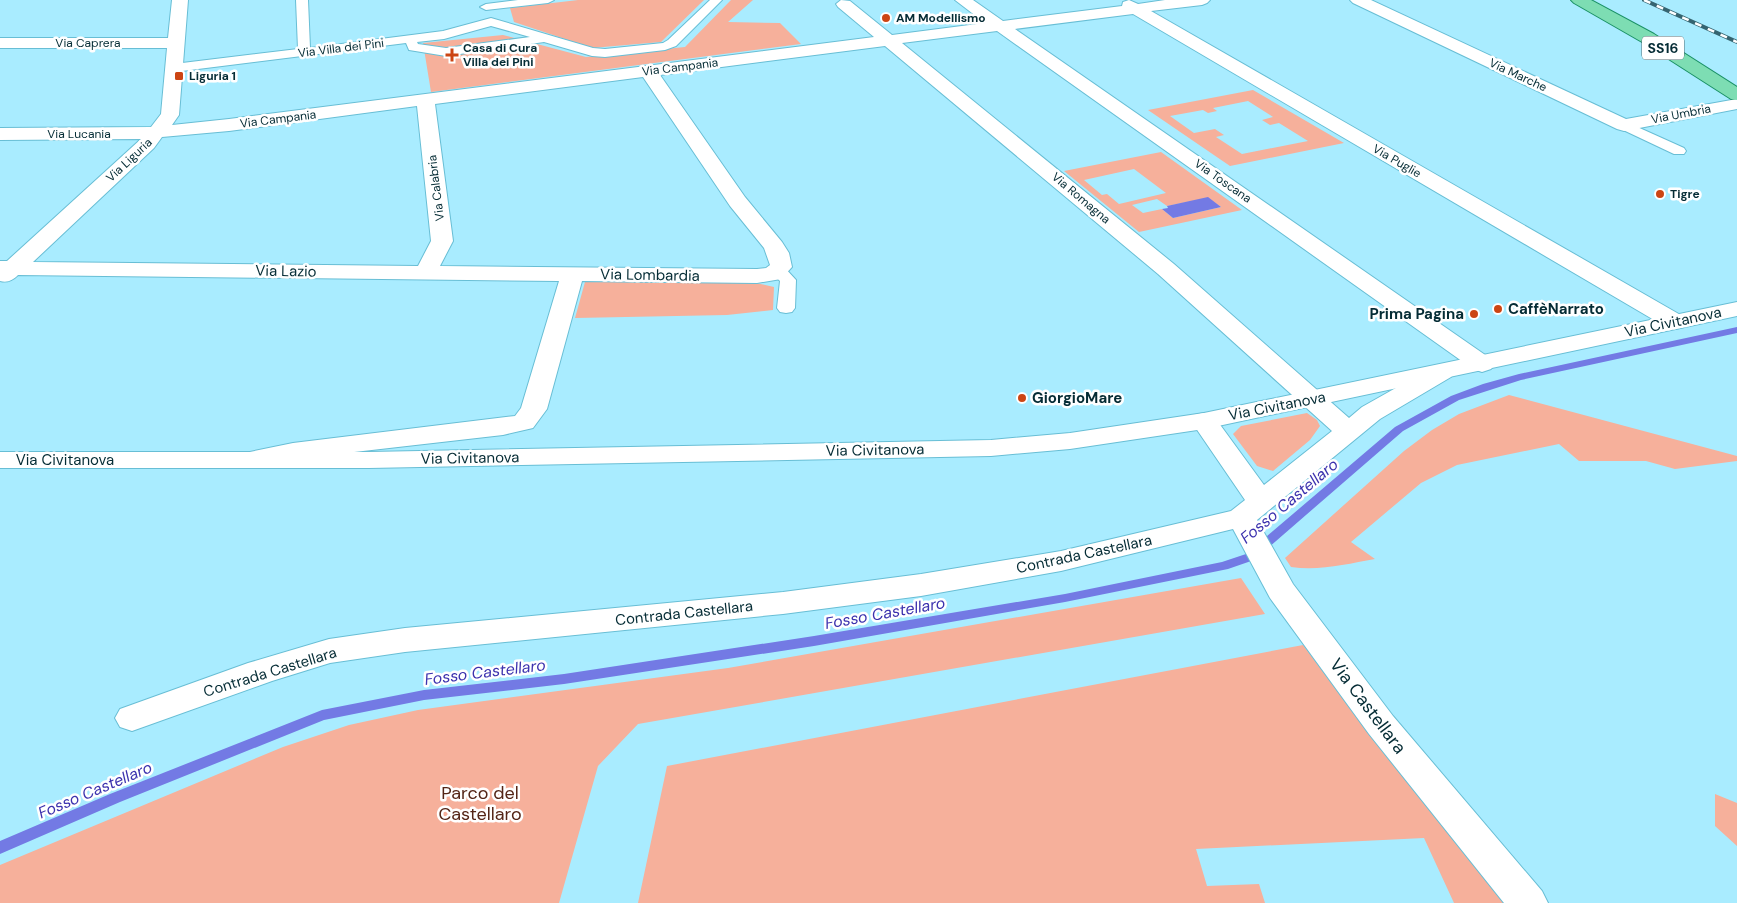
<svg xmlns="http://www.w3.org/2000/svg" width="1737" height="903" font-family="'DM Sans',sans-serif">
  <style>
    .green { fill: #f6b09b; fill-rule: evenodd }
    .water { fill: #737ae4 }
    .lines { fill: none; stroke-linecap: round; stroke-linejoin: round }
    .stream { fill: #737ae4; fill-rule: evenodd }
    .service-casing { stroke: #68bed5; stroke-width: 2 }
    .minor-casing { stroke: #68bed5; stroke-width: 2 }
    .tertiary-casing { stroke: #68bed5; stroke-width: 2 }
    .primary-casing { stroke: #1a9166; stroke-width: 2 }
    .service { fill: #fff; fill-rule: evenodd }
    .minor { fill: #fff; fill-rule: evenodd }
    .tertiary { fill: #fff; fill-rule: evenodd }
    .primary { fill: #7dddb3; fill-rule: evenodd }
    .rail-casing { stroke: #356470; stroke-width: 4 }
    .rail { stroke: #fff; stroke-width: 2.5; stroke-dasharray: 7; stroke-linecap: butt }
    .poi-dot { fill: #cc4513; stroke: #fff; stroke-width: 2 }
    .labels { text-anchor: middle; dominant-baseline: central; stroke-width: 5; stroke-linejoin: round; paint-order: stroke }
    .far-poi-label { font-size: 12px; font-weight: bold; fill: #052c35; stroke: #fff; text-anchor: start }
    .far-street-label { font-size: 12px; fill: #052c35; stroke: #fff }
    .shield { fill: #fff; stroke: #506b72; stroke-width: 1 }
    .shield-label { font-size: 14px; font-weight: bold; fill: #052c35 }
    .street-label { font-size: 15px; fill: #052c35; stroke: #fff }
    .poi-label { font-size: 15px; font-weight: bold; fill: #052c35; stroke: #fff; text-anchor: start }
    .water-label { font-size: 16px; font-style: italic; fill: #3c32ae; stroke: #fff }
    .near-street-label { font-size: 18px; fill: #052c35; stroke: #fff }
    .near-park-label { font-size: 18px; fill: #542516; stroke: #fff }
  </style>
  <rect width="100%" height="100%" fill="#a9ecff"/>
  <path class="green" d="M578,0H704L661,42L592,48L514,22L510,8Z
    M731,0H753L728,22L780,23L801,44L431,92L423,43L503,35L586,57L685,47Z
    M1253,90L1344,143L1230,166L1148,110ZM1248,101L1273,117L1262,120L1270,125L1279,123L1308,141L1242,154L1216,137L1224,135L1215,129L1194,133L1170,116L1203,110L1208,113L1217,111L1213,108Z
    M1161,152L1242,210L1139,232L1064,171ZM1134,169L1166,193L1119,204L1107,194L1102,195L1084,180ZM1208,198L1221,207L1173,218L1162,209L1143,213L1132,205L1157,199L1167,206Z
    M585,282L756,283L774,287L773,310L727,315L575,318Z
    M1509,395L1737,456V461L1675,469L1646,461H1579L1559,444L1457,465L1421,483L1351,542L1375,559C1347,564 1320,571 1291,567L1285,558L1404,451L1432,430L1459,414Z
    M1307,413L1317,420L1320,426L1310,440L1273,471L1257,466L1233,434L1241,426Z
    M1241,578L1265,614L638,724L598,766L559,903H0V865L283,747L349,725L418,710L728,668Z
    M1303,645L1371,735L1507,903H1454L1424,838L1196,849L1207,886L1259,884L1265,903H638L667,766Z
    M1715,794L1737,803V846L1715,826Z"/>
  <path class="water" d="M1208,197L1221,207L1173,218L1162,209L1168,208L1167,206Z"/>
  <g class="lines">
    <path class="stream" d="M1737,327V333L1521,380L1459,400L1403,431L1254,560L1228,569L1065,602L814,646L564,684L424,700L324,720L120,802L0,854V841L110,794L322,710L424,690L564,674L814,636L1065,594L1222,562L1246,554L1395,427L1451,396L1483,384L1519,374Z"/>
    <g class="service-casing">
      <path id="service" d="M296,0H308L310,48L443,31L491,18L593,48L605,49L663,43L668,40L710,0H722L676,46L665,50L605,57L592,56L544,42L446,56L409,50L406,43L174,72L168,68L174,64L298,49ZM491,26L530,37L446,48L418,44L417,42L444,39Z
        M518,0H554L548,3L486,10L480,7L486,4Z
        M1624,121L1684,148L1686,151L1684,154H1674L1619,128L1617,125L1619,122Z
        M778,266L784,267L796,280L795,308L792,312L786,313L780,312L777,308L780,281L770,271L772,267Z"/>
    </g>
    <g class="minor-casing">
      <path id="minor" d="M172,0H188L179,115L172,125L229,119L874,37L838,7L836,4L841,0L850,1L892,35L985,23L955,0H973L1003,21L1122,6L1123,2L1129,0L1138,4L1165,0H1210L1207,3L1202,5L1151,11L1684,317L1687,322L1684,327L1675,329L1666,327L1133,14L1015,29L1491,359L1495,364L1491,369L1482,372L1473,369L997,31L902,43L1174,264L1349,418L1362,407L1433,367L1442,364L1451,367L1455,372L1451,377L1380,419L1257,520L1293,584L1393,716L1542,891L1548,903H1504L1369,734L1270,598L1233,529L1061,571L921,596L783,614L405,652L330,663L272,681L132,731L120,727L115,718L120,709L248,663L329,639L405,628L783,592L921,574L1061,551L1231,511L1245,500L1191,421L1195,415L1204,413L1213,415L1264,485L1332,431L1158,274L885,46L660,75L745,197L782,242L789,253L792,267L781,279L757,283L582,281L547,409L533,428L503,435L293,459L250,468L240,466L236,460L240,454L293,443L515,416L521,408L559,281L18,275C13,280 8,283 0,281V261H7L141,139L0,140V128L151,127L161,114L167,48H0V38H168ZM643,77L730,206L764,248L770,265L766,268L757,269L440,266L453,241L435,104ZM417,106L431,241L418,266L33,262L154,148L162,137L229,131Z
        M1350,0H1371L1626,119L1737,99V109L1624,131L1617,129L1353,3Z"/>
    </g>
    <g class="tertiary-casing">
      <path id="tertiary" d="M1737,302V316L1204,429L1070,449L991,456L369,468H0V452H369L991,440L1070,433L1204,413Z"/>
    </g>
    <g class="primary-casing">
      <path id="primary" d="M1571,0H1591L1654,34L1737,87V100L1731,99L1642,42L1574,3Z"/>
    </g>
    <use href="#service" class="service"/>
    <use href="#minor" class="minor"/>
    <use href="#tertiary" class="tertiary"/>
    <use href="#primary" class="primary"/>
    <g class="rail-casing">
      <path id="rail" d="M1644,0L1737,42"/>
    </g>
    <use href="#rail" class="rail"/>
  </g>
  <g class="poi-dot">
    <circle cx="886" cy="18" r="5"/>
    <path d="M449.5 47.5h5v5h5v5h-5v5h-5v-5h-5v-5h5z"/>
    <rect x="174" y="71" width="10" height="10" rx="2.5"/>
    <circle cx="1660" cy="194" r="5"/>
    <circle cx="1498" cy="309" r="5"/>
    <circle cx="1474" cy="314" r="5"/>
    <circle cx="1022" cy="398" r="5"/>
  </g>
  <g class="labels">
    <g class="far-poi-label">
      <text x="896" y="18">AM Modellismo</text>
      <text x="463" y="48">Casa di Cura<tspan x="463" dy="14">Villa dei Pini</tspan></text>
      <text x="189" y="76">Liguria 1</text>
      <text x="1670" y="194">Tigre</text>
    </g>
    <g class="far-street-label">
      <text x="88" y="43">Via Caprera</text>
      <text transform="translate(341 48) rotate(-7)">Via Villa dei Pini</text>
      <text transform="translate(680 67) rotate(-7)">Via Campania</text>
      <text transform="translate(1518 75) rotate(25)">Via Marche</text>
      <text transform="translate(1681 114) rotate(-11)">Via Umbria</text>
      <text transform="translate(278 119) rotate(-7)">Via Campania</text>
      <text x="79" y="134">Via Lucania</text>
      <text transform="translate(129 160) rotate(-43)">Via Liguria</text>
      <text transform="translate(1397 161) rotate(30)">Via Puglie</text>
      <text transform="translate(1223 181) rotate(35)">Via Toscana</text>
      <text transform="translate(436 188) rotate(-97)">Via Calabria</text>
      <text transform="translate(1081 198) rotate(40)">Via Romagna</text>
    </g>
    <rect class="shield" x="1642" y="36.5" width="42" height="23" rx="4"/>
    <g class="shield-label">
      <text x="1663" y="48">SS16</text>
    </g>
    <g class="street-label">
      <text transform="translate(286 271) rotate(1)">Via Lazio</text>
      <text transform="translate(650 275) rotate(1)">Via Lombardia</text>
      <text transform="translate(1673 322) rotate(-12)">Via Civitanova</text>
      <text transform="translate(1277 406) rotate(-11)">Via Civitanova</text>
      <text transform="translate(875 450) rotate(-1)">Via Civitanova</text>
      <text transform="translate(470 458) rotate(-1)">Via Civitanova</text>
      <text x="65" y="460">Via Civitanova</text>
      <text transform="translate(1084 554) rotate(-12)">Contrada Castellara</text>
      <text transform="translate(684 613) rotate(-6)">Contrada Castellara</text>
      <text transform="translate(270 672) rotate(-17)">Contrada Castellara</text>
    </g>
    <g class="poi-label">
      <text x="1508" y="309">CaffèNarrato</text>
      <text x="1464" y="314" text-anchor="end">Prima Pagina</text>
      <text x="1032" y="398">GiorgioMare</text>
    </g>
    <g class="water-label">
      <text transform="translate(1289 501) rotate(-40)">Fosso Castellaro</text>
      <text transform="translate(885 613) rotate(-10)">Fosso Castellaro</text>
      <text transform="translate(485 672) rotate(-7)">Fosso Castellaro</text>
      <text transform="translate(95 790) rotate(-23)">Fosso Castellaro</text>
    </g>
    <g class="near-street-label">
      <text transform="translate(1368 706) rotate(53)">Via Castellara</text>
    </g>
    <g class="near-park-label">
      <text x="480" y="793">Parco del<tspan x="480" dy="21">Castellaro</tspan></text>
    </g>
  </g>
</svg>
